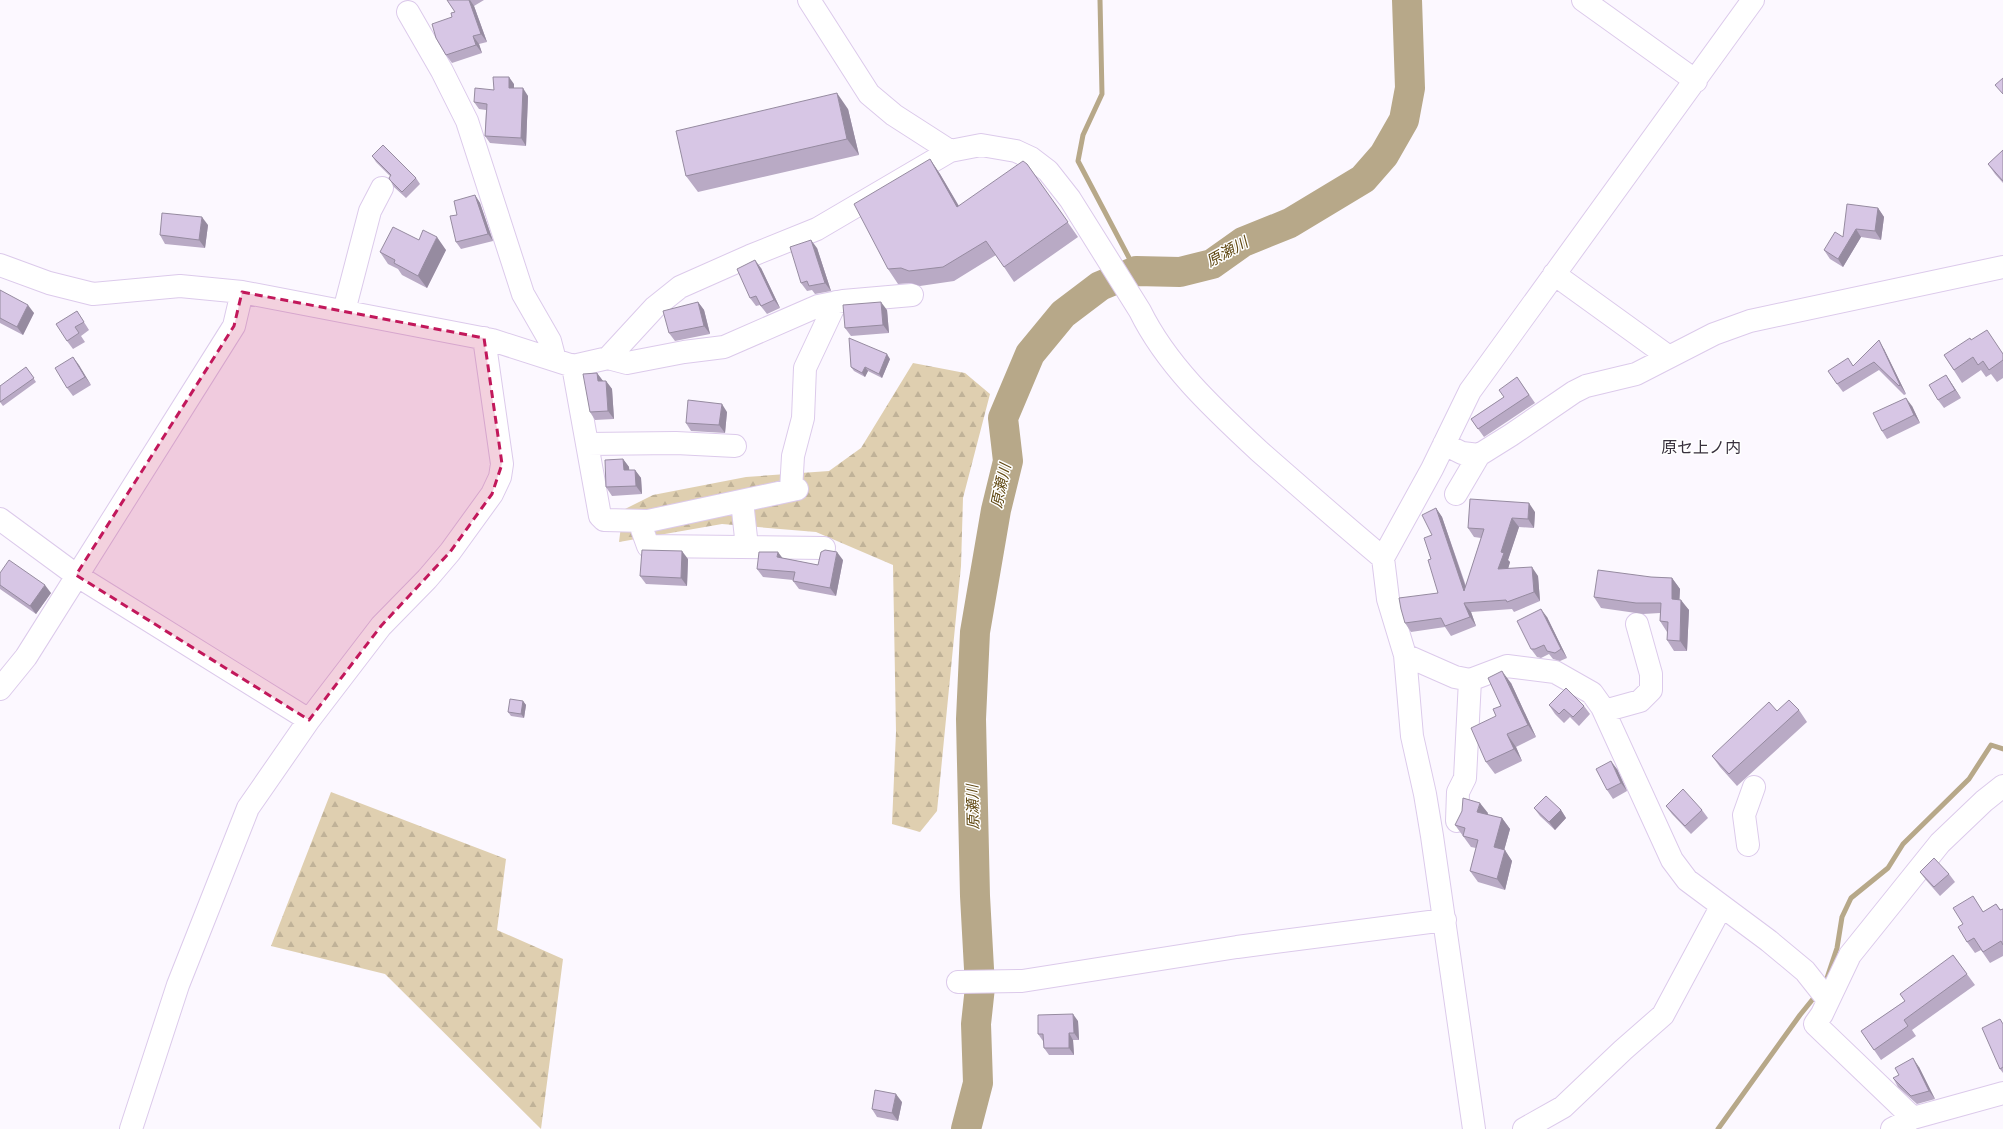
<svg xmlns="http://www.w3.org/2000/svg" width="2003" height="1129" font-family="Raleway,'Noto Sans JP',sans-serif">
  <style>
    .forest { fill: url(#forest-firs) }
    .lines { fill: none; stroke-linecap: round; stroke-linejoin: round }
    .stream { stroke: #b7a889; stroke-width: 5 }
    .river { stroke: #b7a889; stroke-width: 30 }
    .minor-casing { stroke: #dccaeb; stroke-width: 24 }
    .minor { stroke: #fff; stroke-width: 22 }
    .wall { fill: #b9aac5 }
    .shaded-wall { fill: #968ba0 }
    .building { fill: #d7c6e5; stroke: #968ba0 }
    .marked { fill: #c2185b; fill-opacity: 0.2; stroke: #c2185b; stroke-width: 3; stroke-dasharray: 8 5; stroke-linejoin: round }
    .labels { text-anchor: middle; dominant-baseline: central; stroke-width: 3; stroke-linejoin: round; paint-order: stroke }
    .water-label { font-size: 15px; font-style: italic; fill: #614913; stroke: #fff }
    .quarter-label { font-size: 16px; fill: #38303d; stroke: #fff }
  </style>
  <defs>
    <pattern id="forest-firs" width="22" height="20" patternUnits="userSpaceOnUse"><rect width="22" height="20" fill="#dfcfb0"/><path d="M5 1l3.5 6h-7zM16 11l3.5 6h-7z" fill="#c0b298"/></pattern>
  </defs>
  <rect width="100%" height="100%" fill="#fcf8ff"/>
  <path class="forest" d="M913,363L965,373L990,394L963,498L961,566L937,811L920,832L892,824L896,732L893,565L816,532L722,524L619,542L623,510L653,495L746,477L829,471L861,448Z
    M331,792L506,859L497,930L563,959L541,1129L385,974L271,946Z"/>
  <g class="lines">
    <path class="stream" d="M1100,0L1102,94L1083,135L1078,161L1136,271
      M1826,981L1837,948L1842,917L1851,898L1888,868L1903,844L1969,779L1991,745L2003,749
      M1718,1129L1800,1015L1817,994"/>
    <path class="river" d="M966,1129L978,1083L976,1024L980,987L975,896L971,719L975,632L996,510L1008,461L1003,418L1030,354L1063,314L1100,286L1136,271L1180,272L1212,264L1243,242L1290,223L1363,179L1384,155L1404,120L1410,88L1407,0"/>
    <g class="minor-casing">
      <path id="minor" d="M809,0L869,94L894,115L950,151
        M1583,0L1696,81
        M408,12L442,71L467,121L523,294L550,341L555,360
        M0,265L49,283L93,294L180,286L242,292L492,340L573,366L608,358L655,307L680,287L750,256L817,229L950,151L981,145L1016,151L1031,158L1048,171L1070,199L1140,311C1167,366 1214,409 1259,451C1300,487 1341,523 1383,558
        M1554,274L1669,357
        M344,311L370,211L382,188
        M608,358L627,363L684,352L724,347L818,306L843,301L912,295
        M573,366L600,516L604,520L648,521L797,489
        M587,444L676,443L735,446
        M1444,444L1462,453L1479,455L1511,435L1574,392L1586,386L1636,374L1714,334L1750,321L2003,267
        M791,490L793,456L803,418L805,368L836,302
        M1456,494L1479,455
        M742,501L747,547
        M0,519L76,575L309,720
        M639,521L648,546L824,548
        M1405,655L1455,677L1470,680L1507,666L1555,672L1592,693L1602,707L1672,860L1687,880L1769,941L1805,971L1828,1000
        M0,689L26,657L234,326L242,292
        M1604,711L1640,701L1651,690V674L1637,624
        M1457,821L1458,792L1465,778L1470,680
        M1748,845L1744,815L1754,787
        M958,982L1022,981L1237,947L1445,920
        M1913,1118L1815,1024L1822,1014L1850,955L1940,843L1984,801L2003,786
        M131,1129L178,985L248,808L309,720L381,626L427,579L450,552L492,494L500,477L502,464L484,338
        M1474,1129L1432,836L1425,794L1412,736L1405,655L1388,599L1383,558L1432,469L1470,391L1753,0
        M1524,1129L1563,1107L1623,1050L1663,1015L1721,907
        M1892,1129L1913,1118L2003,1093"/>
    </g>
    <use href="#minor" class="minor"/>
  </g>
  <path class="wall" d="M447,0H484L474,6L487,42L479,44L482,53L452,63L446,55L452,17L455,12Z
    M514,84V88L528,96L526,146L490,143L485,136L486,110L479,109L474,102L494,90Z
    M848,109L859,155L698,192L686,176Z
    M2003,150V183L1995,174L1988,164Z
    M372,156L416,178L420,184L406,198L394,187L390,180V176L376,162Z
    M930,159L940,174L959,206L1027,164L1078,237L1014,282L996,255L954,281L920,286L911,283L898,284L888,269Z
    M475,195L480,203L493,241L461,249L456,242L457,215Z
    M1878,208L1884,217L1881,240L1861,237L1843,267L1830,259L1824,250L1843,237Z
    M208,225L205,248L165,244L160,235Z
    M419,240L446,250L427,288L402,275L398,269L388,264L380,252Z
    M817,248L831,291L815,294L812,290L807,291L801,283Z
    M761,268L780,308L767,314L760,305L756,306L750,298Z
    M0,290L34,313L23,335L0,323Z
    M698,302L704,310L710,334L675,341L669,333Z
    M887,310L889,333L851,336L845,328Z
    M77,311L89,330L81,336L85,342L73,349L67,341Z
    M1971,340L2003,353V378L1997,382L1991,374L1986,377L1981,370L1962,383L1944,355Z
    M1884,349L1906,394L1904,395L1879,370L1843,392L1837,384L1848,358L1853,366Z
    M73,357L91,385L73,396L67,388Z
    M890,359L882,378L868,371L865,377L854,371L851,367Z
    M26,367L36,382L3,406L0,402Z
    M597,373L603,381H606L612,389L614,419L595,420L590,412Z
    M1946,375L1961,398L1944,408L1938,400Z
    M1517,377L1535,403L1484,437L1471,419L1504,397Z
    M1912,406L1920,423L1887,439L1882,431Z
    M727,412L725,433L691,431L686,423Z
    M623,459L629,467V470H635L641,478L642,494L612,496L606,487Z
    M1436,508L1442,517L1466,586L1481,538L1474,537L1468,528L1535,512L1534,528L1519,527L1508,560L1510,562L1508,569L1538,576L1540,601L1514,612L1512,609L1471,612L1476,626L1451,636L1445,627L1411,632L1405,623L1438,593L1431,559L1432,535Z
    M782,558L818,565L843,560L836,596L799,589L793,581V580L763,577L757,569Z
    M688,559L687,586L646,584L640,576Z
    M0,573L51,593L36,614L0,589Z
    M1651,577L1672,578L1680,589L1679,600L1689,610L1687,651H1674L1667,640V632L1660,621V613L1643,614L1601,608L1594,597Z
    M1547,617L1567,658L1560,661L1553,659L1549,654L1541,658L1537,657L1531,649Z
    M1511,683L1536,737L1516,747L1522,761L1495,774L1486,762L1496,716Z
    M523,701L526,705L524,718L511,716L508,712Z
    M1549,705L1584,706L1590,714L1579,726L1570,717L1564,723L1555,714Z
    M1799,710L1807,722L1737,786L1720,767L1712,756L1777,711Z
    M1617,769L1627,791L1613,799L1607,790Z
    M1666,806L1702,810L1708,818L1691,834L1672,814Z
    M1534,808L1561,810L1566,818L1555,830L1540,816Z
    M1488,813L1487,815L1502,818L1510,829L1504,850L1512,861L1505,890L1478,882L1470,871L1476,848L1471,847L1455,825Z
    M1920,872L1949,874L1955,882L1940,896L1926,880Z
    M1973,896L1983,912L1996,904L2001,910L2003,909V956L1990,963L1981,950L1975,953L1967,942L1963,924Z
    M1953,955L1975,985L1912,1030L1916,1036L1881,1060L1861,1031L1905,1001Z
    M1078,1021L1079,1040H1073L1074,1055H1049L1044,1048L1043,1041L1038,1034Z
    M2003,1024V1073L2000,1069Z
    M1919,1067L1935,1099L1917,1104L1898,1087L1893,1078Z
    M902,1102L898,1121L877,1117L872,1109Z"/>
  <path class="shaded-wall" d="M469,0H470L474,6L487,42L481,34Z
    M473,36L479,44L482,53L476,45Z
    M509,77L514,84V95L509,88Z
    M523,88L528,96L526,146L521,138Z
    M837,93L848,109L859,155L847,139Z
    M930,159L940,174L968,222L957,207Z
    M475,195L480,203L493,241L488,234Z
    M1878,208L1884,217L1881,240L1875,231Z
    M202,217L208,225L205,248L199,240Z
    M1856,229L1861,237L1843,267L1838,259Z
    M437,237L446,250L427,288L418,276Z
    M811,240L817,248L831,291L825,283Z
    M755,260L761,268L780,308L774,300Z
    M698,302L704,310L710,334L704,326Z
    M881,302L887,310L889,333L883,325Z
    M28,305L34,313L23,335L17,327Z
    M1879,340L1884,349L1906,394L1900,385Z
    M887,354L890,359L882,378L879,374Z
    M73,357L79,365L91,385L85,377Z
    M865,367L868,371L865,377L862,373Z
    M597,373L603,381H598Z
    M1946,375L1952,384L1961,398L1955,390Z
    M606,381L612,389L614,419L608,411Z
    M1906,398L1912,406L1920,423L1914,415Z
    M722,404L727,412L725,433L719,425Z
    M623,459L629,467L630,478L624,470Z
    M635,470L641,478L642,494L636,486Z
    M1529,503L1535,512L1534,528L1528,519Z
    M1436,508L1442,517L1470,600L1464,591Z
    M1512,518L1519,527L1508,560L1510,562L1505,579L1498,569L1501,552Z
    M682,551L688,559L687,586L681,578Z
    M778,552L784,560L777,557Z
    M837,552L843,560L836,596L830,588Z
    M1532,567L1538,576L1540,601L1534,592Z
    M1672,578L1680,589L1679,610L1672,599Z
    M45,585L51,593L36,614L30,606Z
    M1681,600L1689,610L1687,651L1680,641Z
    M1464,603L1471,612L1476,626L1470,617Z
    M1541,609L1547,617L1567,658L1561,649Z
    M1502,671L1511,683L1536,737L1528,725Z
    M523,701L526,705L524,718L521,714Z
    M1507,734L1516,747L1522,761L1514,749Z
    M1611,761L1617,769L1627,791L1621,783Z
    M1480,803L1488,813L1485,823L1477,812Z
    M1561,810L1566,818L1555,830L1549,822Z
    M1502,818L1510,829L1502,858L1494,847Z
    M1505,850L1512,861L1505,890L1497,879Z
    M1073,1014L1078,1021L1079,1040L1074,1033Z
    M1069,1033L1073,1040L1074,1055L1069,1048Z
    M1913,1058L1919,1067L1935,1099L1929,1091Z
    M896,1094L902,1102L898,1121L892,1113Z"/>
  <path class="building" d="M447,0H469L481,34L473,36L476,45L446,55L436,38L432,24L452,17L451,13L455,12Z
    M493,77H509V88H523L521,138L485,136L487,104L474,102L475,88L494,90Z
    M2003,78V94L1995,85Z
    M837,93L847,139L686,176L676,131Z
    M383,145L416,178L402,192L390,180L389,178L391,175L372,156Z
    M2003,150V181L1988,164Z
    M930,159L957,207L1023,161L1027,164L1068,222L1004,267L986,241L943,267L909,271L901,268L888,269L854,204Z
    M475,195L488,234L456,242L450,216L457,215L454,201Z
    M1847,204L1878,208L1875,231L1856,229L1838,259L1824,250L1835,232L1843,237Z
    M162,213L202,217L199,240L160,235Z
    M393,227L419,240L423,230L437,237L418,276L394,263L395,260L380,252Z
    M811,240L825,283L809,286L807,281L801,283L790,247Z
    M755,260L774,300L761,306L756,296L750,298L737,269Z
    M0,290L28,305L17,327L0,318Z
    M698,302L704,326L669,333L663,311Z
    M881,302L883,325L845,328L843,305Z
    M77,311L84,322L75,327L79,333L67,341L56,324Z
    M1987,330L2003,354V360L1989,370L1983,361L1978,365L1973,357L1954,370L1944,355L1970,338L1971,340Z
    M849,338L887,354L879,374L865,367L862,373L851,367Z
    M1879,340L1900,385L1899,386L1874,362L1837,384L1828,371L1848,358L1853,366Z
    M73,357L85,377L67,388L55,368Z
    M26,367L34,378L0,402V386Z
    M597,373L598,381H606L608,411L590,412L583,374Z
    M1946,375L1955,390L1938,400L1929,385Z
    M1517,377L1529,395L1478,429L1471,419L1504,397L1499,390Z
    M1906,398L1914,415L1882,431L1873,413Z
    M688,400L722,404L719,425L686,423Z
    M623,459L624,470H635L636,486L606,487L605,460Z
    M1470,499L1529,503L1528,519L1512,518L1501,552L1504,553L1498,569L1532,567L1534,592L1507,602L1506,600L1464,603L1470,617L1445,626L1441,618L1405,623L1401,609L1399,598L1438,593L1428,560L1431,559L1424,538L1432,535L1422,515L1436,508L1464,591L1484,529L1468,528Z
    M642,550L682,551L681,578L640,576Z
    M825,550L837,552L830,588L793,581L795,572L757,569L759,552H778L777,557L818,565L821,552Z
    M9,560L45,585L30,606L0,585V573Z
    M1598,570L1651,577L1672,578V599L1681,600L1680,641L1667,640L1668,622L1660,621L1661,603H1636L1594,597Z
    M1541,609L1561,649L1555,653L1547,651L1544,645L1535,649H1531L1517,621Z
    M1502,671L1528,725L1507,734L1514,749L1486,762L1471,728L1496,716L1493,709L1501,706L1488,678Z
    M1566,688L1584,706L1573,717L1564,709L1559,714L1549,705Z
    M510,699L523,701L521,714L508,712Z
    M1789,700L1799,710L1729,774L1712,756L1769,702L1777,711Z
    M1611,761L1621,783L1607,790L1596,769Z
    M1683,789L1702,810L1685,826L1666,806Z
    M1546,796L1561,810L1549,822L1534,808Z
    M1463,798L1480,803L1477,812L1502,818L1494,847L1505,850L1497,879L1470,871L1478,840L1463,836L1465,828L1455,825L1462,811Z
    M1934,858L1949,874L1934,887L1920,872Z
    M1973,896L1983,912L1996,904L2000,910L2003,909V945L2001,941L1983,952L1974,938L1967,942L1958,927L1963,924L1953,908Z
    M1953,955L1967,974L1904,1020L1908,1026L1874,1050L1861,1031L1905,1001L1900,994Z
    M1073,1014L1074,1033H1069V1048H1044L1043,1034H1038V1015Z
    M2000,1019L2003,1024V1067L2000,1069L1982,1028Z
    M1913,1058L1929,1091L1911,1096L1893,1078L1899,1075L1895,1068Z
    M875,1090L896,1094L892,1113L872,1109Z"/>
  <path class="marked" d="M242,292L484,338L502,464L492,494L450,552L381,626L309,720L76,575L234,326Z"/>
  <g class="labels">
    <g class="water-label">
      <text transform="translate(1227 252) rotate(-29)">原瀬川</text>
      <text transform="translate(1001 486) rotate(-78)">原瀬川</text>
      <text transform="translate(973 807) rotate(-91)">原瀬川</text>
    </g>
    <g class="quarter-label">
      <text x="1701" y="447">原セ上ノ内</text>
    </g>
  </g>
</svg>
